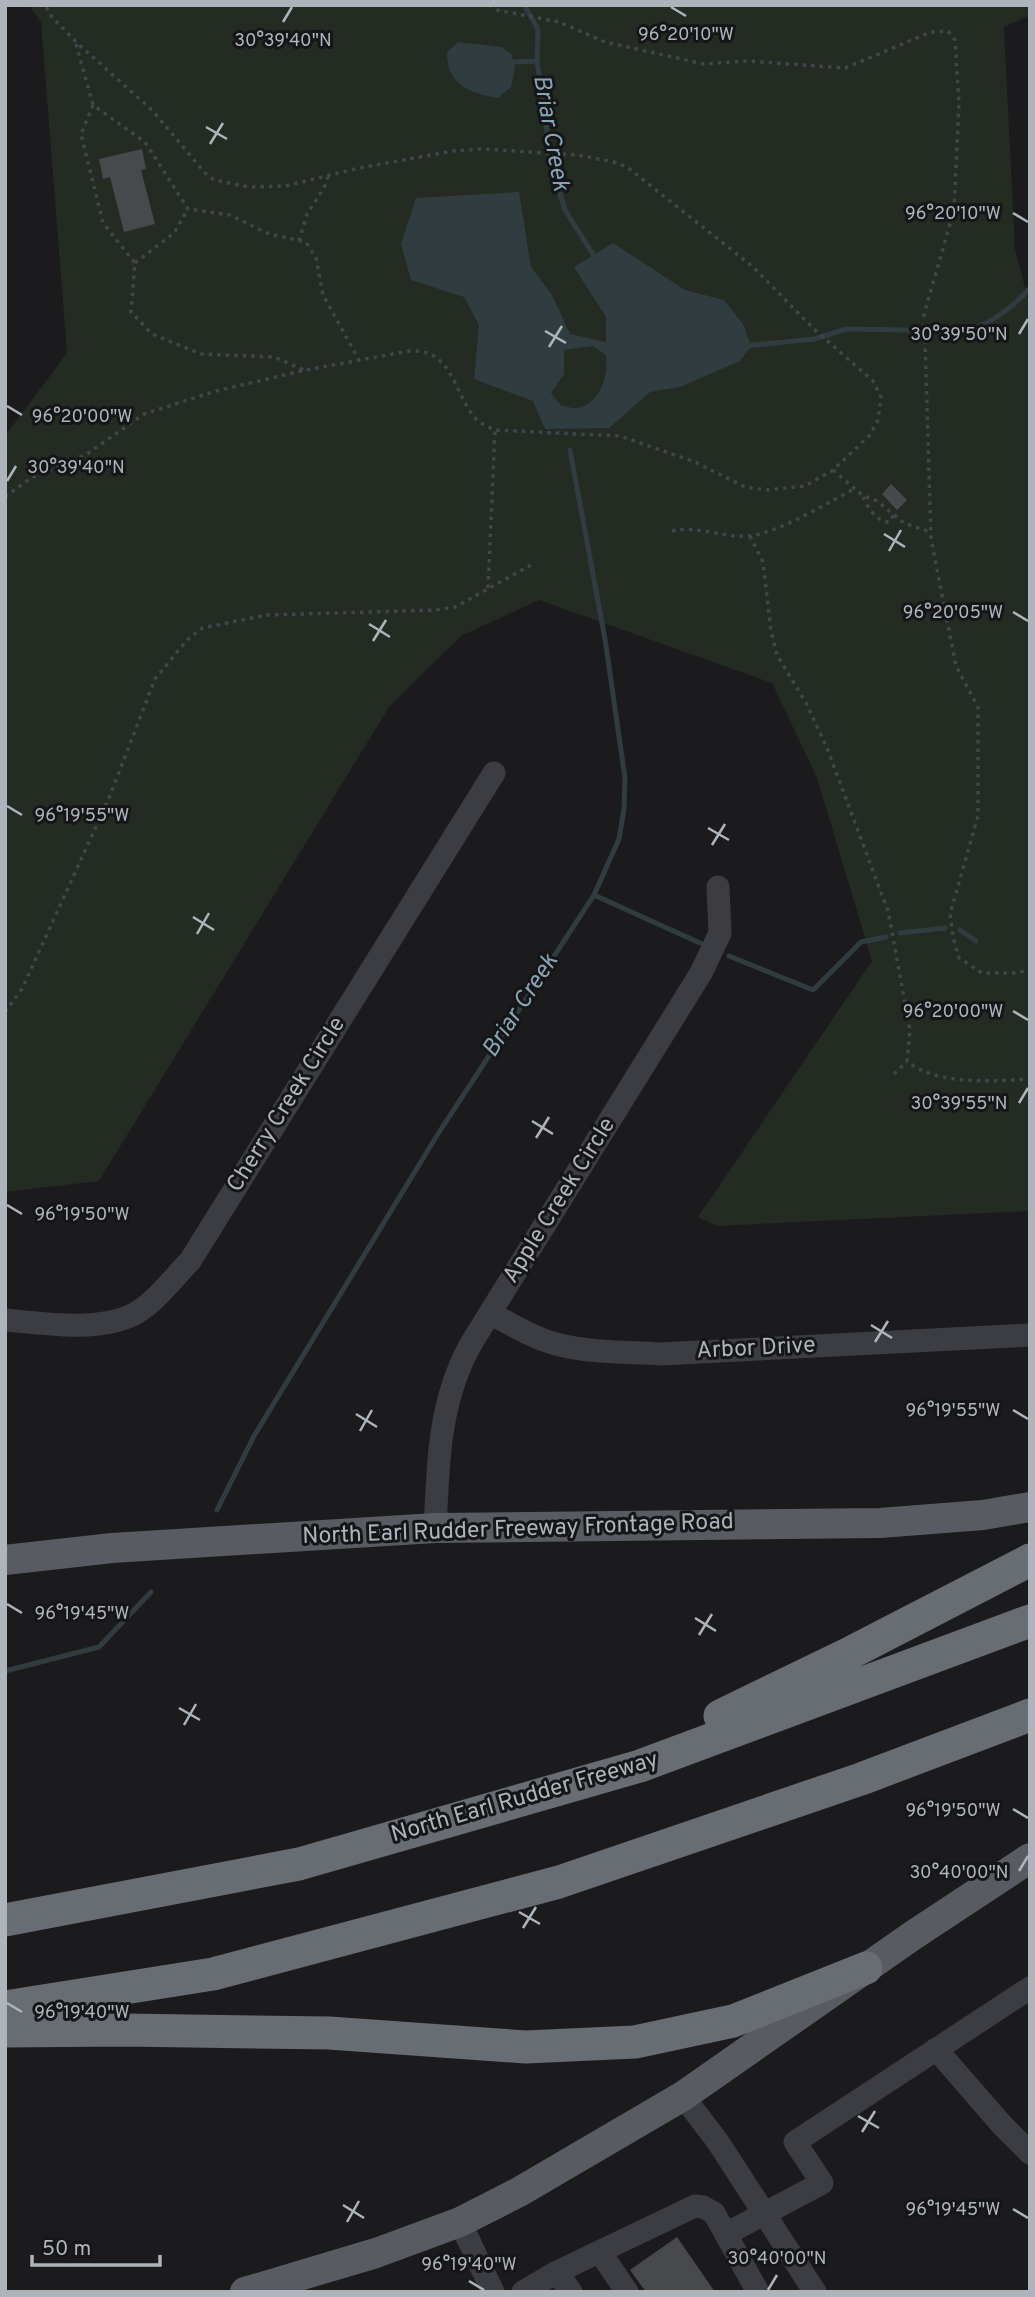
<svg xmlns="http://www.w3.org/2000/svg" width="1035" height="2297" font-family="Overpass,sans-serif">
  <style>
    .green { fill: #232b23 }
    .water { fill: #313c41; fill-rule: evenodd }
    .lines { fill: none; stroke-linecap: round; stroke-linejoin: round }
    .stream { stroke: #313c41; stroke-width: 5 }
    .building { fill: #48494d }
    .path { stroke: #424549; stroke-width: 3.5; stroke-dasharray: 3.5 5; stroke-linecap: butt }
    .minor { stroke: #3c3d42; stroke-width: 23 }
    .major { stroke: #585b61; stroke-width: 30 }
    .highway { stroke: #686c73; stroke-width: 33 }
    .ticks { fill: none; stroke: #aeb4bc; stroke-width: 2.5 }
    .labels { text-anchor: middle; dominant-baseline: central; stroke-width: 6; stroke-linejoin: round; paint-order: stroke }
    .street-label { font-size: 23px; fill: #aeb4bc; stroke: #161618 }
    .water-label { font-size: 24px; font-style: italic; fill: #87a5b5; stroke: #161618 }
    .ticks-label { font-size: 18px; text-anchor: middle; fill: #aeb4bc; stroke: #161618; stroke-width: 6; stroke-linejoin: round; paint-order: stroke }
  </style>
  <rect width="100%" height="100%" fill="#1b1b1d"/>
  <path class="green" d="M29,5H1030V15L1004,27L1015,249L1030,307V1211L717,1226L698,1217L872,961L817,778L772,683L539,600L461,636L389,707L99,1181L5,1192V436L67,353L41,22Z"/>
  <path class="water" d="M458,42L502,47L512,55L515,68L511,87L498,98C469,93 447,85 447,52Z
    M519,192L531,267L552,295L570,334L606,342V317L574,267L613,243L685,290L724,300L743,324L751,346L740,361L680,387L650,392L609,428L545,429L533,401L474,379L479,325L464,297L411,280L401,244L416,198ZM593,346L606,355C609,374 601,403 578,408C573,409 565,406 561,406L551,393L564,374V350Z"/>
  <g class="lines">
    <path class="stream" d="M524,5L538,29L537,61L552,168L565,210L596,259
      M514,62L537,61
      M745,346L815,339L846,329L966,331C991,324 1013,307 1030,288
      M594,895L700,943
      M960,930L976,941
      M900,933L945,928
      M729,956L813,990L861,942L886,937
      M217,1510L254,1436L436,1137L594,895L619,839L624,809L625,778L605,639L570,450
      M5,1671L99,1647L151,1592"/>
  </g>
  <path class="building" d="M142,149L146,169L141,170L155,224L124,232L110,177L103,179L99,159Z
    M891,484L907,500L897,510L882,494Z
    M677,2237L715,2292H646L630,2270Z"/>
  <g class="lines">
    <path class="path" d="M489,5L497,10L559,22L605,42L704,64L747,61L845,68L931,32L948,31L955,40L959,103L954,210L923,318
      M76,44L93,105L145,142L188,209L230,215L269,234L306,242L316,258L323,295L359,360
      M93,105L81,134L103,223L135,263L131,312L152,334L201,354L274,357L304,370
      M299,241L307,214L324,188L328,177
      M135,263L174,233L188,209
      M925,340L931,539L956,666L978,707V816L950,914L953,937L959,958L982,973H1018L1030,969
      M833,470L862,495L877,501L904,523L930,532
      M5,497L31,478L87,454L144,414L216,391L306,370L409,351C453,348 453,393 476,419C481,424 489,427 495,430L620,436L695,462L745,487L766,490L805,486L833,470L870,435L878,420L881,397L873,381L815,330L752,266L627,167L614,162L578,155L482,149L453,151L359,168L285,186L249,187L214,180L204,172L153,111L76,42L52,17L45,5
      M863,497C868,508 877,522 889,522L894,515
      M672,531C696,525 723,538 749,536C778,533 827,503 854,489
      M750,536L763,562L771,631L777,655L806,703L827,748L888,911L910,1030L907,1061C936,1086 994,1081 1030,1079
      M488,588L495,430
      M5,1012L22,989L109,798L155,679L187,640L202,628L267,615L436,610L455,607L531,565
      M894,1074L907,1061"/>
    <path class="minor" d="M490,1313C512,1325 535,1339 560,1345C592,1353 627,1352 660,1354L1030,1335
      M5,1320C43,1323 94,1332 130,1316C152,1307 173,1278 190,1261L494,773
      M435,1528C438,1473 438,1416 461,1364C468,1346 480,1330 490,1313L701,973L720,933L718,887
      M936,2049L1002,2125L1030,2153
      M683,2096L718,2142L815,2292
      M460,2222L493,2292
      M726,2234L822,2183L795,2142L1030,1988
      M600,2252L627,2292
      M523,2292L557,2272
      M571,2292L557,2272L695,2206L703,2207L714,2213L758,2292"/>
    <path class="major" d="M5,1560L112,1548L435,1528L880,1523L983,1515L1030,1507
      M245,2292L376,2253L460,2222L519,2192L683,2096L912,1936L1030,1858"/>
    <path class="highway" d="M720,1716L852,1652L1030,1560
      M5,1920L299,1864L640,1766L1030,1621
      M5,2007L213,1974L559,1882L861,1779L1030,1715
      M5,2031L125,2030L329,2033L526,2047L635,2042L733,2021L866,1968"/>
  </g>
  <path class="ticks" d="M671,7L686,16M283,22L292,7M206,127L227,139M210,144L223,123M1013,213L1028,222M545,331L566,343M1019,334L1028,319M549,347L562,326M7,406L22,415M7,481L16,466M884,534L905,547M889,551L901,530M1013,612L1028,621M369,624L390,637M373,641L386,620M7,806L22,815M708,828L729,840M712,845L725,824M193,917L214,930M197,934L209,913M1013,1011L1028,1020M1019,1103L1028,1088M532,1121L553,1134M536,1138L549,1117M7,1205L22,1214M871,1325L892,1338M875,1342L888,1321M1013,1410L1028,1419M356,1414L377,1427M360,1431L372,1410M7,1604L22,1613M695,1618L716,1631M699,1635L712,1614M179,1708L200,1720M184,1725L196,1704M1013,1809L1028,1818M1019,1871L1028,1856M519,1912L540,1924M523,1928L536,1907M7,2003L22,2012M858,2116L879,2128M862,2132L875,2111M343,2205L364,2218M1013,2209L1028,2218M347,2222L359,2201M469,2281L484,2290M768,2290L777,2275"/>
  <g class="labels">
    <g class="street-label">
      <text transform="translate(287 1105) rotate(-58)">Cherry Creek Circle</text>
      <text transform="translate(560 1201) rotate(-58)">Apple Creek Circle</text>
      <text transform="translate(756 1349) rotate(-3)">Arbor Drive</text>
      <text transform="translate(518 1530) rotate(-2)">North Earl Rudder Freeway Frontage Road</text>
      <text transform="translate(525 1798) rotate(-16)">North Earl Rudder Freeway</text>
    </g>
    <g class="water-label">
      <text transform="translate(550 133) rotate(80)">Briar Creek</text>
      <text transform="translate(521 1006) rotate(-57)">Briar Creek</text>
    </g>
  </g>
  <g class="ticks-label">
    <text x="686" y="40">96°20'10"W</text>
    <text x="283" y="46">30°39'40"N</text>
    <text x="953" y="219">96°20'10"W</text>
    <text x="959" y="340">30°39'50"N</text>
    <text x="82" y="422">96°20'00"W</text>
    <text x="76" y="473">30°39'40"N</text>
    <text x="953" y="618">96°20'05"W</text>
    <text x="82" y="821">96°19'55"W</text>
    <text x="953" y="1017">96°20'00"W</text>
    <text x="959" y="1109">30°39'55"N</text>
    <text x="82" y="1220">96°19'50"W</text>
    <text x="953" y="1416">96°19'55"W</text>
    <text x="82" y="1619">96°19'45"W</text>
    <text x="953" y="1816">96°19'50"W</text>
    <text x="959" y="1878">30°40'00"N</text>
    <text x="82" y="2018">96°19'40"W</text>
    <text x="953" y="2215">96°19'45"W</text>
    <text x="777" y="2264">30°40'00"N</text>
    <text x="469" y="2270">96°19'40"W</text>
  </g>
  <rect width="1035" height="2297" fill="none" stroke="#aeb4bc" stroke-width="14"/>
  <path d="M32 2255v10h128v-10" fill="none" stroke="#aeb4bc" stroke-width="3.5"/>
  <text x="42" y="2255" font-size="21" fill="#aeb4bc" stroke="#161618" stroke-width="5" paint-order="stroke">50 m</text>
</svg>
